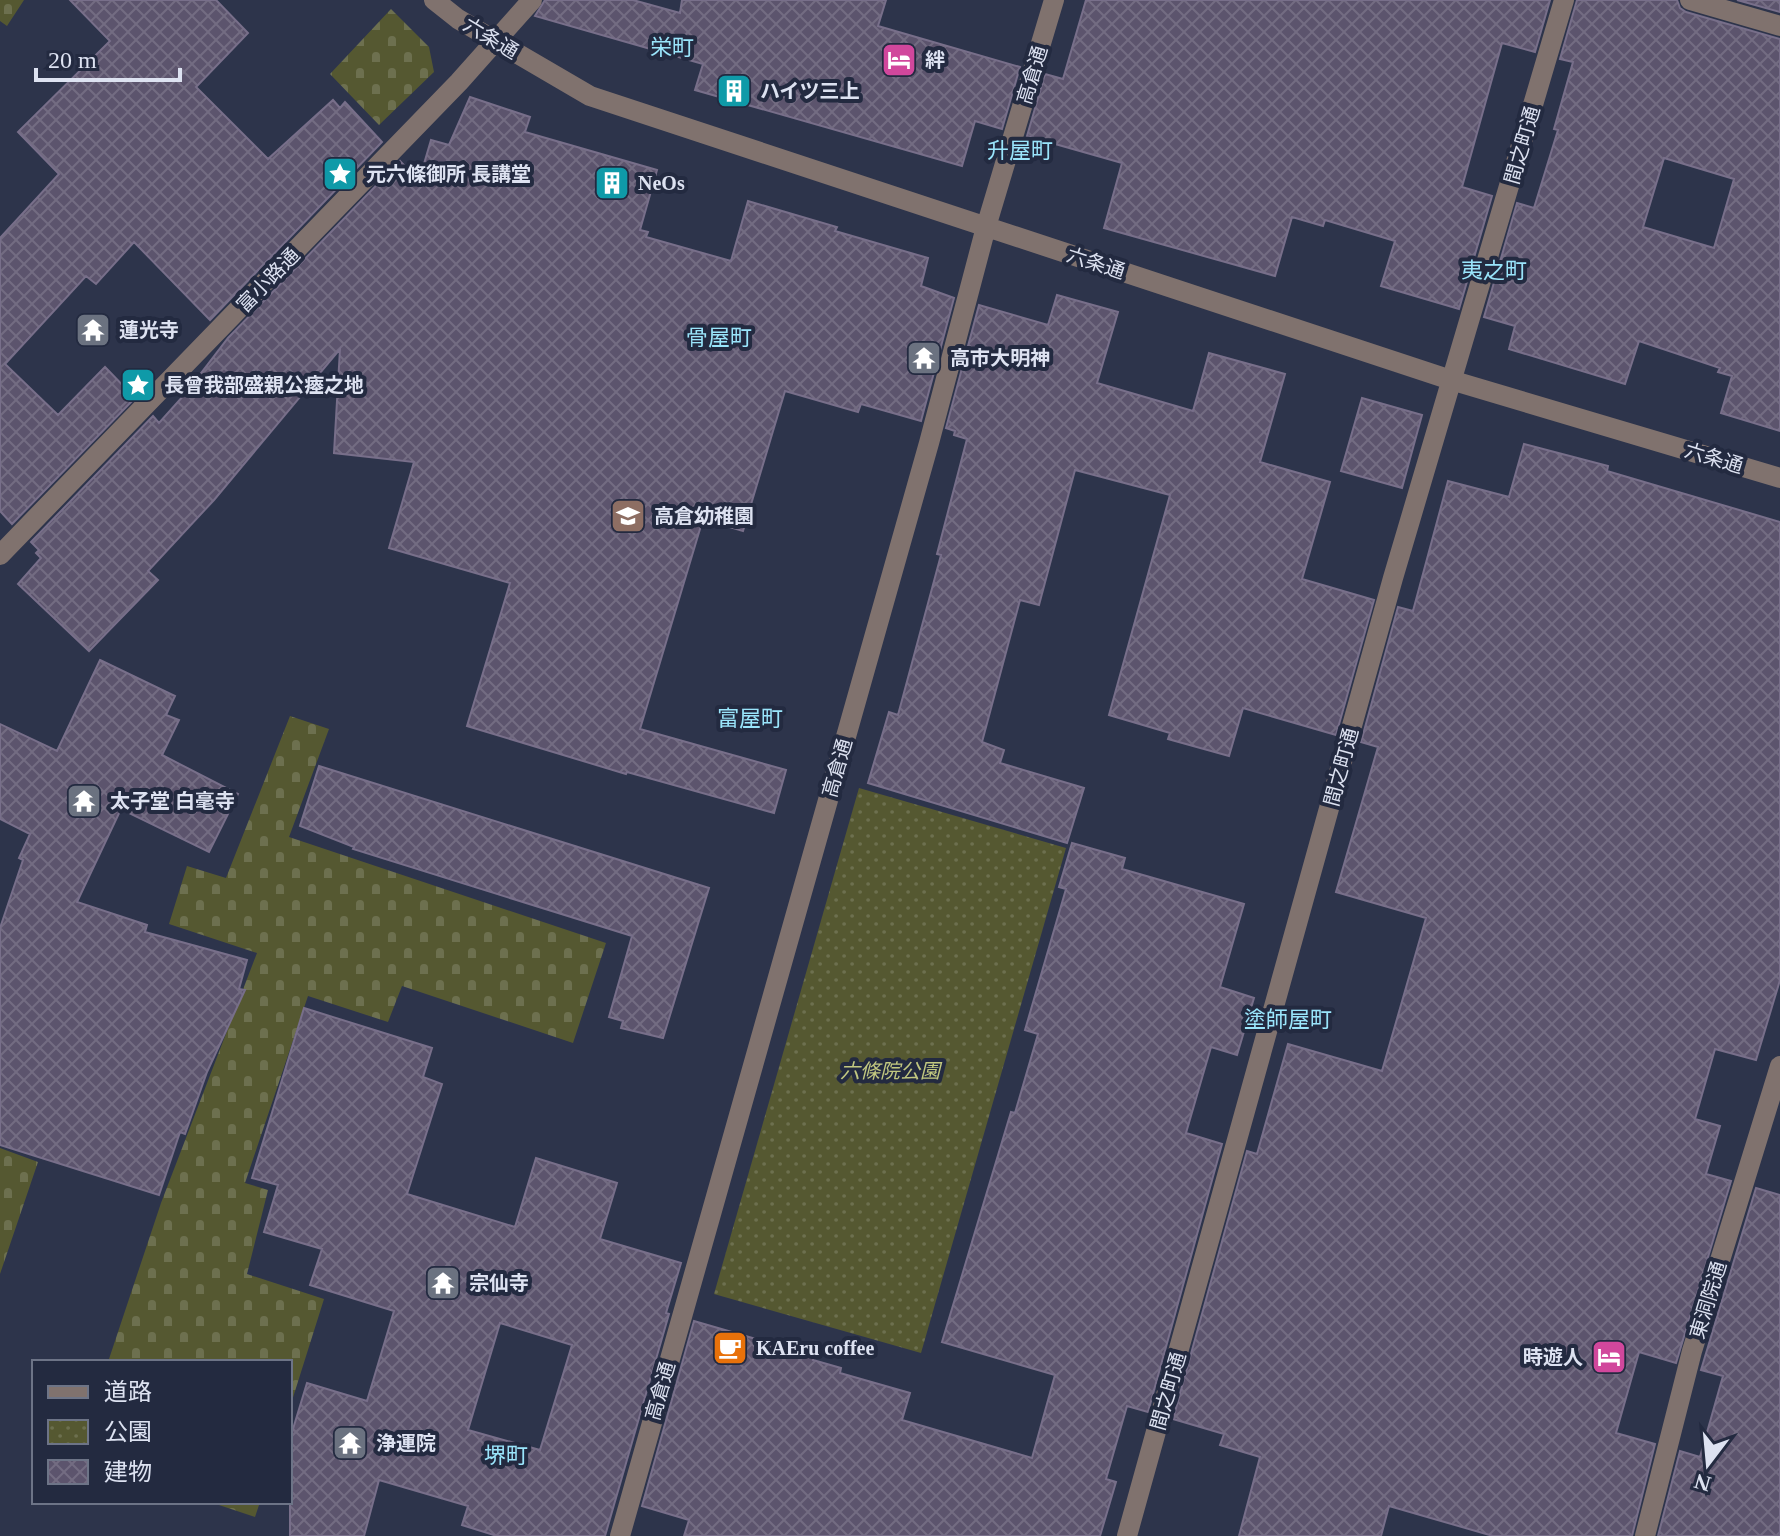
<svg xmlns="http://www.w3.org/2000/svg" width="1780" height="1536" font-family="'Times New Roman','Noto Sans JP',serif">
  <style>
    .cemetery { fill: url(#cemetery-stones) }
    .park { fill: url(#park-dots) }
    .building { fill: url(#building-cross-hatch); stroke: #786f8a; stroke-width: 2; fill-rule: evenodd }
    .lines { fill: none; stroke-linecap: round; stroke-linejoin: round }
    .minor { stroke: #80726e; stroke-width: 20 }
    .labels { text-anchor: middle; dominant-baseline: central; stroke-width: 8; stroke-linejoin: round; paint-order: stroke }
    .street-label { font-size: 20px; fill: #dde2f1; stroke: #232a40 }
    .poi-label { font-size: 20px; font-weight: bold; fill: #dde2f1; stroke: #232a40; text-anchor: start }
    .park-label { font-size: 20px; font-style: italic; fill: #c2c880; stroke: #232a40 }
    .neighbourhood-label { font-size: 22px; fill: #9ae5fb; stroke: #232a40 }
  </style>
  <defs>
    <pattern id="cemetery-stones" width="16" height="16" patternUnits="userSpaceOnUse" patternTransform="scale(2)"><rect width="16" height="16" fill="#555831"/><path d="M2 7V4a2 2 0 0 1 4 0v3zM10 15v-3a2 2 0 0 1 4 0v3z" fill="#6d704f"/></pattern>
    <pattern id="park-dots" width="8" height="8" patternUnits="userSpaceOnUse" patternTransform="scale(2)"><rect width="8" height="8" fill="#555831"/><path d="M2 2h.1M6 6h.1" fill="none" stroke="#6d704f" stroke-width="1.8" stroke-linecap="round"/></pattern>
    <pattern id="building-cross-hatch" width="8" height="8" patternUnits="userSpaceOnUse" patternTransform="scale(2)"><rect width="8" height="8" fill="#5c546d"/><path d="M0 0l8 8M0 8l8-8" fill="none" stroke="#736c82"/></pattern>
  </defs>
  <rect width="100%" height="100%" fill="#2d344b"/>
  <path class="cemetery" d="M0,0H24L7,26L0,21Z
    M391,9L429,47L434,72L379,125L330,74Z
    M290,716L329,729L289,837L606,943L573,1043L402,986L388,1022L308,996L245,1183L268,1190L247,1274L324,1299L290,1407V1362H108L161,1203L257,953L169,924L187,866L226,878Z
    M0,1148L38,1162L0,1274Z
    M210,1502H260L255,1517Z"/>
  <path class="park" d="M859,788L1066,848L921,1353L714,1294Z"/>
  <path class="building" d="M70,0H216L248,33L196,87L268,159L333,100L340,108L345,102L382,142L210,320L134,242L96,284L86,276L5,364L58,415L105,367L135,398L12,524L0,511V238L59,174L18,132L110,41Z
    M545,0H633L680,13L682,0H886L878,26L1020,67L1002,129L975,121L962,166L695,90L703,64L535,16Z
    M1086,0H1550L1535,52L1502,43L1462,187L1492,196L1459,309L1381,286L1395,241L1325,220L1323,226L1292,217L1275,276L1104,228L1122,163L1027,136L1045,74L1063,79Z
    M1577,0H1677L1680,8L1686,12L1780,39V431L1721,413L1732,376L1718,372L1720,368L1639,341L1625,384L1509,349L1515,326L1484,317L1517,203L1534,208L1558,130L1554,129L1573,62L1560,59ZM1664,158L1734,179L1714,248L1643,227Z
    M1737,0H1780V12Z
    M470,97L530,117L525,132L657,170L640,230L648,232L646,237L731,261L748,201L837,227L835,231L928,258L921,286L954,298L921,421L861,404L858,412L785,391L743,531L703,519L640,729L786,770L774,813L627,772L626,774L467,726L510,583L389,548L414,462L334,453L340,349L214,500L148,571L158,580L89,651L18,584L41,558L36,553L39,550L31,542L153,416L159,423L185,394L228,338L400,161L419,181L431,140L449,145Z
    M1057,295L1118,312L1097,383L1193,411L1209,353L1285,374L1260,462L1330,482L1302,579L1374,600L1336,735L1243,708L1229,756L1168,739L1170,733L1109,715L1170,495L1075,470L1039,605L1020,600L982,742L1004,750L1000,763L1084,788L1067,843L868,783L889,712L898,715L941,555L937,554L967,439L954,435L955,431L946,428L979,305L1048,325Z
    M1362,398L1422,415L1402,488L1341,471Z
    M1524,444L1608,466L1607,471L1780,522V980L1756,1060L1715,1049L1695,1119L1720,1126L1706,1174L1731,1181L1676,1363L1639,1352L1616,1433L1655,1444L1632,1536H1493L1389,1506L1381,1536H1239L1260,1457L1220,1445L1224,1434L1173,1419L1247,1151L1257,1154L1288,1044L1382,1071L1426,918L1336,892L1378,747L1361,742L1398,607L1413,611L1448,481L1509,497Z
    M100,660L175,696L166,715L179,720L162,755L238,794L209,852L121,809L77,902L147,925L145,932L247,960L239,989L245,990L207,1072L185,1134L180,1132L159,1195L0,1145V928L23,860L19,858L30,834L0,819V724L57,751Z
    M319,766L709,888L663,1038L621,1028L623,1021L609,1017L632,936L353,849L354,847L300,826Z
    M1072,843L1125,858L1122,869L1244,904L1220,987L1254,998L1237,1055L1211,1047L1186,1133L1222,1144L1148,1412L1127,1406L1106,1479L1116,1482L1100,1536H684L689,1520L642,1506L694,1321L814,1356L813,1360L841,1368L840,1373L910,1393L902,1420L1032,1458L1055,1375L942,1342L1011,1112L1015,1113L1038,1034L1025,1030L1066,889L1059,887Z
    M304,1008L432,1048L423,1077L442,1084L407,1194L515,1227L536,1158L617,1183L600,1239L681,1263L666,1313L669,1314L605,1536H497L462,1525L468,1506L379,1480L364,1536H290V1439L307,1383L367,1401L394,1311L310,1285L322,1249L264,1232L278,1185L252,1178ZM500,1323L572,1345L540,1450L468,1430Z
    M1756,1188L1780,1195V1536H1658L1680,1451L1700,1457L1723,1376L1701,1370Z"/>
  <g class="lines">
    <path class="minor" d="M434,0L458,19L590,96L1454,381L1780,478
      M1690,0L1780,26
      M0,555L459,82L532,0
      M620,1536L929,443L986,227L1054,0
      M1127,1536L1393,578L1564,0
      M1645,1536L1692,1351L1780,1066"/>
  </g>
  <defs>
    <g id="hotel-square" transform="scale(1.8)"><rect x="-9" y="-9" width="18" height="18" rx="4" fill="#d1479c" stroke="#232a40"/><path d="M-6-4.5h1.5V1H6V5H4.5V3h-9V5H-6ZM-4 0a1.8 1.8 0 1 1 3.6 0ZM.5 0V-2.5h3Q6-2.5 6 0Z" fill="#fff"/></g>
    <g id="building-square" transform="scale(1.8)"><rect x="-9" y="-9" width="18" height="18" rx="4" fill="#0f9aa8" stroke="#232a40"/><path d="M-4-6H4V6H1V3H-1V6H-4ZM-2.5-4.3h1.7v1.8h-1.7ZM.8-4.3h1.7v1.8H.8ZM-2.5-1h1.7V.8h-1.7ZM.8-1h1.7V.8H.8Z" fill="#fff"/></g>
    <g id="sight-square" transform="scale(1.8)"><rect x="-9" y="-9" width="18" height="18" rx="4" fill="#0f9aa8" stroke="#232a40"/><path d="M0-6L1.8-2.2L6-1.7L2.9 1.2L3.7 5.4L0 3.3L-3.7 5.4L-2.9 1.2L-6-1.7L-1.8-2.2Z" fill="#fff"/></g>
    <g id="temple-square" transform="scale(1.8)"><rect x="-9" y="-9" width="18" height="18" rx="4" fill="#6b7280" stroke="#232a40"/><path d="M0-6L5-2H3V0L6.5 2.5H4V6H1.5V3h-3V6H-4V2.5H-6.5L-3 0V-2H-5Z" fill="#fff"/></g>
    <g id="school-square" transform="scale(1.8)"><rect x="-9" y="-9" width="18" height="18" rx="4" fill="#8d6e63" stroke="#232a40"/><path d="M0-5L7-2L0 1L-7-2ZM-4 1L0 2.5L4 1V4Q0 6-4 4Z" fill="#fff"/></g>
    <g id="cafe-square" transform="scale(1.8)"><rect x="-9" y="-9" width="18" height="18" rx="4" fill="#e8710a" stroke="#232a40"/><path d="M-5.5-4.5H6V0H3Q3 3.5 0 3.5H-2.5Q-5.5 3.5-5.5 0ZM3-3.2v2h1.7v-2ZM-6 4.5H4V6H-6Z" fill="#fff"/></g>
  </defs>
  <g fill-rule="evenodd">
    <use href="#hotel-square" x="899" y="60"/>
    <use href="#building-square" x="734" y="91"/>
    <use href="#sight-square" x="340" y="174"/>
    <use href="#building-square" x="612" y="183"/>
    <use href="#temple-square" x="93" y="330"/>
    <use href="#temple-square" x="924" y="358"/>
    <use href="#sight-square" x="138" y="385"/>
    <use href="#school-square" x="628" y="516"/>
    <use href="#temple-square" x="84" y="801"/>
    <use href="#temple-square" x="443" y="1283"/>
    <use href="#cafe-square" x="730" y="1348"/>
    <use href="#hotel-square" x="1609" y="1357"/>
    <use href="#temple-square" x="350" y="1443"/>
  </g>
  <g class="labels">
    <g class="street-label">
      <text transform="translate(491 38) rotate(31)">六条通</text>
      <text transform="translate(1032 75) rotate(-73)">高倉通</text>
      <text transform="translate(1522 145) rotate(-74)">間之町通</text>
      <text transform="translate(1096 263) rotate(18)">六条通</text>
      <text transform="translate(268 280) rotate(-46)">富小路通</text>
      <text transform="translate(1714 458) rotate(17)">六条通</text>
      <text transform="translate(1341 767) rotate(-75)">間之町通</text>
      <text transform="translate(837 768) rotate(-74)">高倉通</text>
      <text transform="translate(1708 1300) rotate(-73)">東洞院通</text>
      <text transform="translate(660 1391) rotate(-74)">高倉通</text>
      <text transform="translate(1168 1391) rotate(-74)">間之町通</text>
    </g>
    <g class="poi-label">
      <text x="925" y="60">絆</text>
      <text x="760" y="91">ハイツ三上</text>
      <text x="366" y="174">元六條御所 長講堂</text>
      <text x="638" y="183">NeOs</text>
      <text x="119" y="330">蓮光寺</text>
      <text x="950" y="358">高市大明神</text>
      <text x="164" y="385">長曾我部盛親公瘞之地</text>
      <text x="654" y="516">高倉幼稚園</text>
      <text x="110" y="801">太子堂 白毫寺</text>
      <text x="469" y="1283">宗仙寺</text>
      <text x="756" y="1348">KAEru coffee</text>
      <text x="1583" y="1357" text-anchor="end">時遊人</text>
      <text x="376" y="1443">浄運院</text>
    </g>
    <g class="park-label">
      <text x="890" y="1071">六條院公園</text>
    </g>
    <g class="neighbourhood-label">
      <text x="672" y="47">栄町</text>
      <text x="1020" y="150">升屋町</text>
      <text x="1494" y="270">夷之町</text>
      <text x="719" y="337">骨屋町</text>
      <text x="750" y="718">富屋町</text>
      <text x="1288" y="1019">塗師屋町</text>
      <text x="506" y="1455">堺町</text>
    </g>
  </g>
  <rect x="32" y="1360" width="260" height="144" fill="#232a40" stroke="#6d7487" stroke-width="2"/>
  <rect x="48" y="1386" width="40" height="12" fill="#80726e" stroke="#6d7487" stroke-width="2"/>
  <text x="104" y="1400" font-size="24" fill="#dde2f1">道路</text>
  <rect x="48" y="1420" width="40" height="24" fill="url(#park-dots)" stroke="#6d7487" stroke-width="2"/>
  <text x="104" y="1440" font-size="24" fill="#dde2f1">公園</text>
  <rect x="48" y="1460" width="40" height="24" fill="url(#building-cross-hatch)" stroke="#6d7487" stroke-width="2"/>
  <text x="104" y="1480" font-size="24" fill="#dde2f1">建物</text>
  <g transform="translate(1708 1464) rotate(196)" stroke="#232a40" stroke-width="6" paint-order="stroke">
  <path d="M0-6L14 30L0 20L-14 30Z" fill="#dde2f1"/>
  <text y="-12" font-size="22" font-weight="bold" text-anchor="middle" fill="#dde2f1">N</text>
  </g>
  <path d="M36 68v12h144v-12" fill="none" stroke="#dde2f1" stroke-width="4"/>
  <text x="48" y="68" font-size="24" fill="#dde2f1" stroke="#232a40" stroke-width="6" paint-order="stroke">20 m</text>
</svg>
